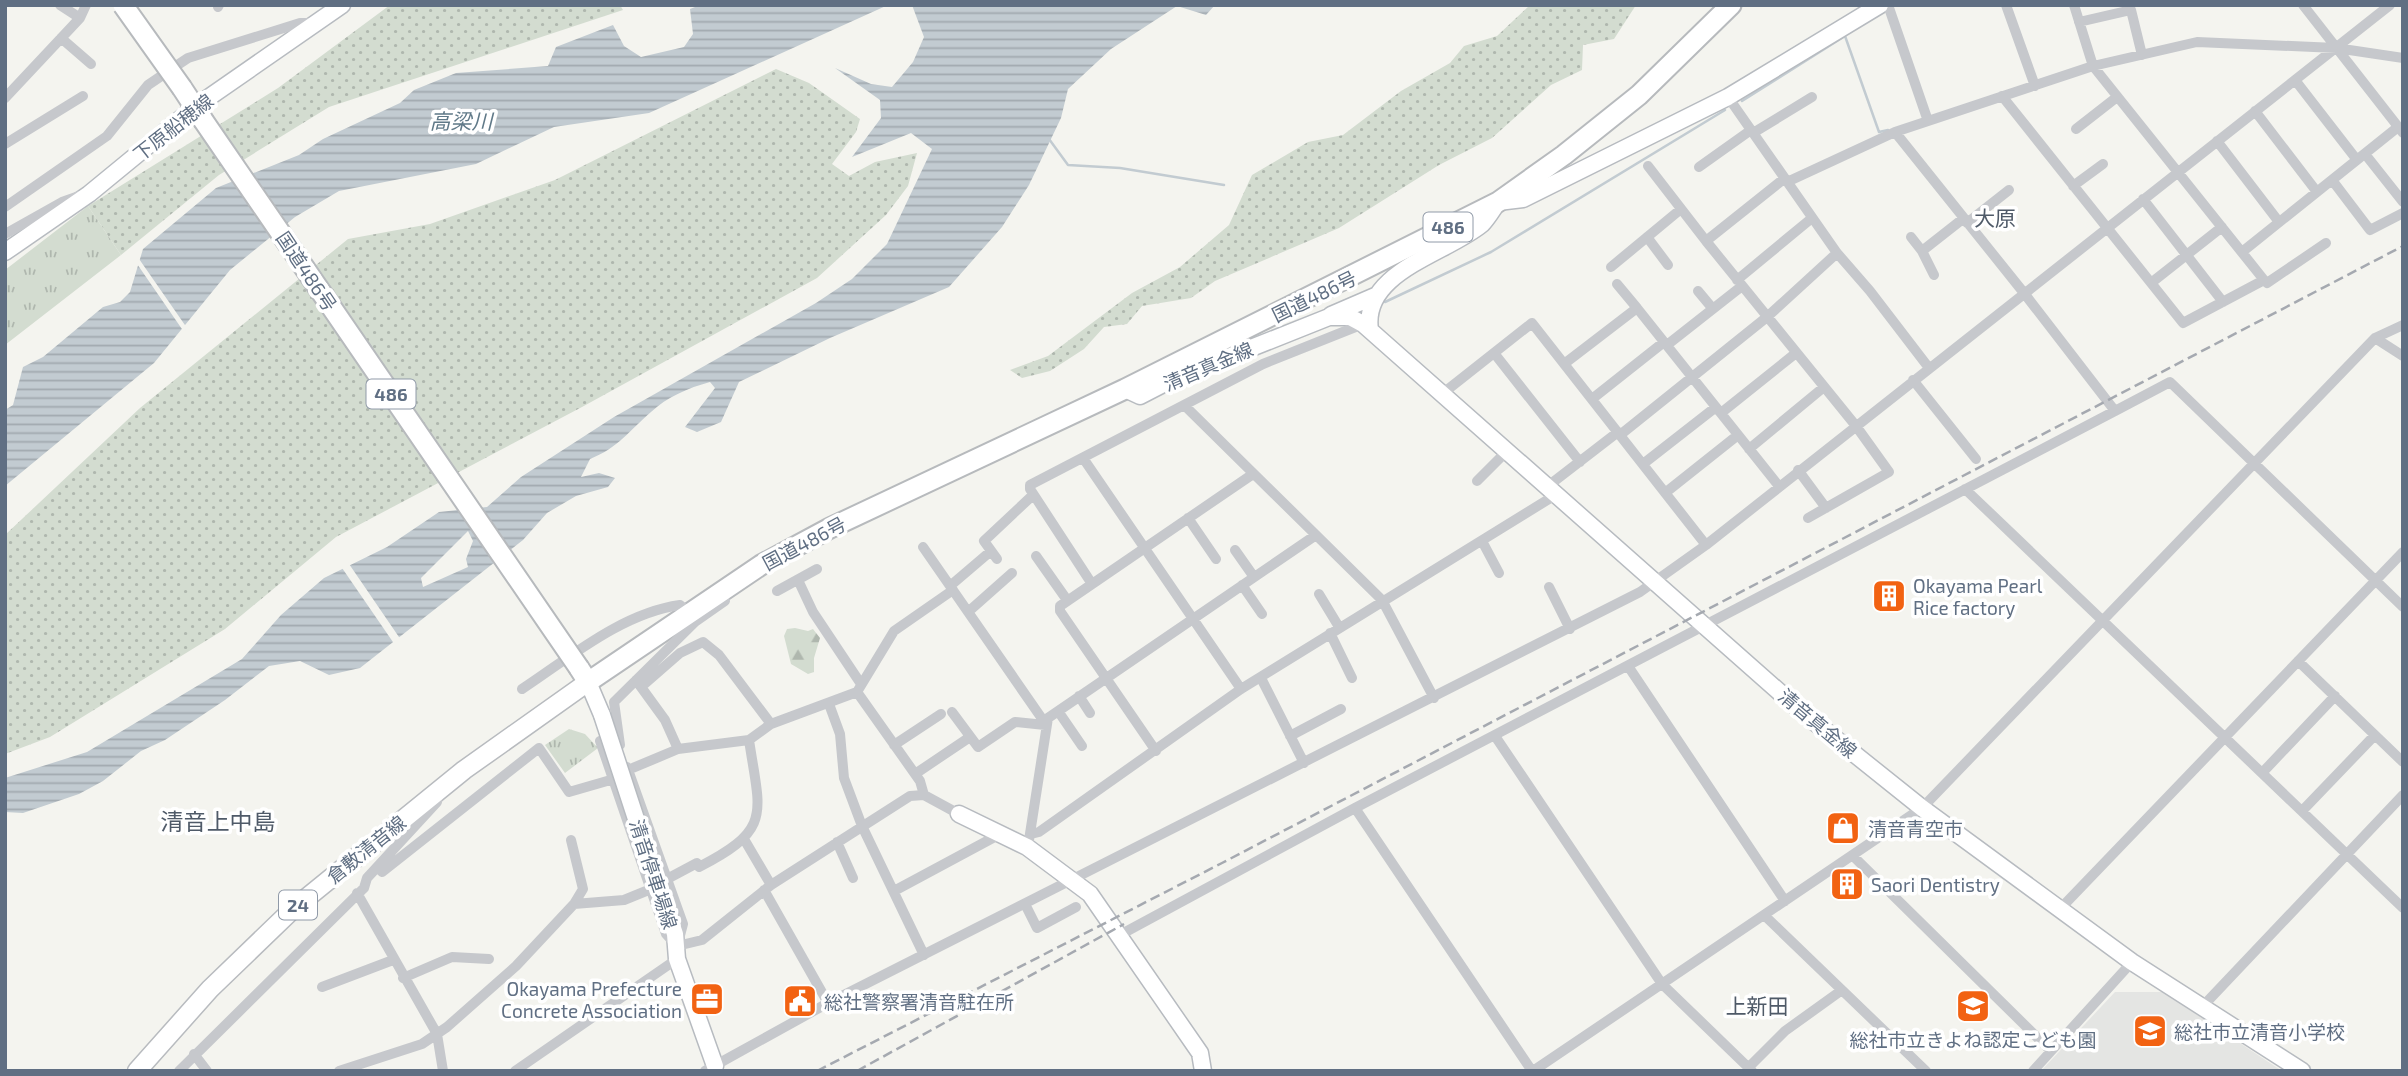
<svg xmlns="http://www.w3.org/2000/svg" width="2408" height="1076" font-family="'Exo 2','Noto Sans JP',sans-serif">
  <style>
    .built { fill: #e4e5e3 }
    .grass { fill: url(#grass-dots) }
    .forest { fill: url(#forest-firs) }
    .park { fill: url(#park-tufts) }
    .water { fill: url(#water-rules); fill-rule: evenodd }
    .pier { fill: #f4f4ef }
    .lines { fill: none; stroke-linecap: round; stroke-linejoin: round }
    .stream { stroke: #c2cbd1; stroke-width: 2.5 }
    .secondary-casing { stroke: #b7bbc0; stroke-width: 19 }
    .primary-casing { stroke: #b8bbbf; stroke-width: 21 }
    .highway-casing { stroke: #b7babd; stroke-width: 23 }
    .street { stroke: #c6c8cc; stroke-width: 10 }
    .secondary { stroke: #fff; stroke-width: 16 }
    .primary { stroke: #fff; stroke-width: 18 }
    .highway { stroke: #fff; stroke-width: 19 }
    .rail { stroke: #a5a9b0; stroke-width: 2.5; stroke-dasharray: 10 5; stroke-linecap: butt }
    .secondary-bridge-casing { stroke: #b7bbc0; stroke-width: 19; stroke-linecap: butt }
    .highway-bridge-casing { stroke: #b7babd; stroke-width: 23; stroke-linecap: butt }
    .secondary-bridge { stroke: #fff; stroke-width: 16 }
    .highway-bridge { stroke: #fff; stroke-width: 19 }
    .labels { text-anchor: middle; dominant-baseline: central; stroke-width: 7; stroke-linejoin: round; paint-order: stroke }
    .shield { fill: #fff; stroke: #909aa8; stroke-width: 2 }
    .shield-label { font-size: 18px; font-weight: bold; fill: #606f83 }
    .street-label { font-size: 19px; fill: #606f83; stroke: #fff }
    .poi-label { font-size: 19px; fill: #606f83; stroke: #fff; text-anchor: start }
    .water-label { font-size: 21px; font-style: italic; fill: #607988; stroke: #fff }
    .neighbourhood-label { font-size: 21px; fill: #4f5a68; stroke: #fff }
    .quarter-label { font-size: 23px; fill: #4f5a68; stroke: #fff }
  </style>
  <defs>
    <pattern id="grass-dots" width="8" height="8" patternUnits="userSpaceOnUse" patternTransform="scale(1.75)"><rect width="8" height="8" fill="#d3dcd0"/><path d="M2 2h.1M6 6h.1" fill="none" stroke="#afb7ae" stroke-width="1.8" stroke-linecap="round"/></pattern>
    <pattern id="forest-firs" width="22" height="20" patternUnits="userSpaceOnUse" patternTransform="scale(1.75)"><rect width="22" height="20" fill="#d3dcd0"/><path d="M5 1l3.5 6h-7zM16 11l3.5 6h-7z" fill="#afb7ae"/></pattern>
    <pattern id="park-tufts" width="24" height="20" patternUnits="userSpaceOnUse" patternTransform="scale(1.75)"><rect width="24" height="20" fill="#d3dcd0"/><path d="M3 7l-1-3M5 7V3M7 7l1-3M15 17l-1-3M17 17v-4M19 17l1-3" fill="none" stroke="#afb7ae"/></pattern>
    <pattern id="water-rules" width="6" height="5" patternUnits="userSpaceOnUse" patternTransform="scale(1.75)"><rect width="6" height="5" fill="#c2cbd1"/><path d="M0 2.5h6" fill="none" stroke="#a1a9af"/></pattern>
  </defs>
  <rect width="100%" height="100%" fill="#f4f4ef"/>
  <path class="built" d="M2115,992H2163L2282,1071H2041Z"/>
  <path class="grass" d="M390,5H620L623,10L329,107L219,175L121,255L88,206L278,88Z
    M1530,5H1636L1614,39L1583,45L1582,70L1551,85L1492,138L1439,165L1339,228L1215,281L1191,298L1142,306L1127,324L1104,327L1084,349L1050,371L1022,378L1010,370L1048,356L1132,293L1180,267L1229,225L1252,175L1308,142L1343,135L1401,91L1450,63L1464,46L1497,36Z
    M776,69L809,83L860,119L856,132L832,164L849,176L875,162L917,153L908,186L886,215L817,278L582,407L336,537L225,629L50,737L5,754V535L140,408L348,239L430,224L555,180Z"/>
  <path class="forest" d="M795,628L808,631L813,629L820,638L814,658V672L808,674L791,664L784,636L787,629Z"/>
  <path class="park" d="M88,206L121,255L5,345V270Z
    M569,729L585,734L598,748L565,773L545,745Z"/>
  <path class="water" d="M700,5H888L649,113L554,127L476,164L339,191L295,217L230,270L154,363L5,486V410L13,405L23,367L43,357L103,307L120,302L130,292L143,249L216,188L299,155L323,139L400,103L414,90L456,73L548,66L556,47L613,25L624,46L641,57L684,47L693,34L690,9Z
    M912,5H1215L1206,15L1177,6L1111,49L1068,89L1061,118L1029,185L1002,227L949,287L830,338L739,382L721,422L697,432L685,427L715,388L710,382C688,388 667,397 651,412C629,431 618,448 590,459L581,477L599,473L615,478L608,487L576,496L547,513L523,540L360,668L329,675L300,661L269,666L225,700L165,740L141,751L103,781L79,794L23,813L5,812V778L87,752L242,659L281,615L324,578L387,547L439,512L487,507L521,477L614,417L816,303L852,279L887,244L932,149L911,133L852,157L881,118L880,100L835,68L871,84L892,87L913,62L924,37ZM468,531L473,541L466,559L468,567L423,587L421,578Z"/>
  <path class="pier" d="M137,256L187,328L184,332L135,261Z
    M347,561L401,640L395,645L340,565Z"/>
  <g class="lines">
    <path class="stream" d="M1742,101L1845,36L1879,132L1888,130
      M1049,139L1068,165L1120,168L1224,185
      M1385,302L1491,252L1725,110"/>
    <g class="secondary-casing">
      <path id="secondary" d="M5,252L89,194L195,107L342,5
        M1331,315L1375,296
        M1370,330C1361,272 1446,254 1482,224C1488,218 1493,209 1498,202L1523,199L1728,97L1880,5
        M1125,389L1140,396L1171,380L1329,317H1350L1363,324L1802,712L1922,808L2132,962L2302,1071
        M588,682L602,715
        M959,814L1027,847L1090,894L1200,1053L1203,1071
        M637,822L675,934L677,959L715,1066"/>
    </g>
    <g class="primary-casing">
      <path id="primary" d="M137,1071L210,989L293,909L464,770L588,682"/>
    </g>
    <g class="highway-casing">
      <path id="highway" d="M182,88L203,120
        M579,668L588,682L761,565L830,528L1125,389L1498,202L1564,155L1639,95L1731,5"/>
    </g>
    <path class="street" d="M60,5L80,18
      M1888,5L1928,121
      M2006,5L2035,86
      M2303,5L2403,133
      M218,7L219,5
      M2079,22L2131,10L2142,55
      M61,38L91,64
      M2295,80L2357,160
      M2002,96L2183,323L2264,280L2093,66L2074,5
      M1728,97L1837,253L1870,291L1929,368
      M5,98L80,18L86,5
      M2255,111L2317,192
      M2076,129L2117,97
      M1895,132L2024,293L2115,411L2170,382L2403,607
      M1753,133L1812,97
      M2217,141L2279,222
      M5,144L83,96
      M2365,154L2403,202
      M1648,166L1706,241
      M1699,167L1751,130
      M1785,178L1706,241L1856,426L1889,472L1808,518
      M2332,180L2370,230L2403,213
      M1787,182L1895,132L2093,66L2197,42L2336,48L2403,58
      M2073,186L2103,164
      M2143,199L2223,302
      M5,207L107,136L148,85L176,66L188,58L300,23H315
      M1967,223L2009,190
      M5,234L62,202L79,196
      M1647,237L1668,265
      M1911,237L1922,251L1964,218
      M1922,251L1934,275
      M2242,252L2398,127
      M1611,267L1681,209
      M1737,280L1812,218
      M2264,280L2267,283L2326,243
      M2151,283L2222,227
      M1617,284L1637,308
      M1698,291L1713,309
      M2375,338L2403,356
      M1667,345L1742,286
      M1494,353L1580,462
      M1564,364L1637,308L1778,485
      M1913,380L1976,459
      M1442,394L1532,323L1706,545
      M1592,399L1664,342
      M1184,405L1382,600L1434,698
      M1721,413L1796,353
      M1620,435L1767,317L1837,253
      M1749,449L1824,387
      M1083,458L1241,689
      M1643,464L1716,407
      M1798,470L1826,508
      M1477,481L1507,451
      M1548,486L1618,432
      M1965,489L2403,908
      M1665,493L1738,435
      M1188,518L1216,559
      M1482,541L1499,573
      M923,547L1045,723
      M1235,550L1254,577
      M1036,556L1067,600
      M997,559L984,541L1033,495
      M798,580L813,612L861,684
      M1092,584L1030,489V485L1263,364L1363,324
      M1242,585L1262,614
      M950,586L991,551
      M1549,587L1570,629
      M777,591L817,569
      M1319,594L1339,627
      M968,612L1012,573
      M1330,633L1352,678
      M2298,661L2403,762
      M1628,666L1785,901
      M1261,678L1304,763
      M636,680L641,687L680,653L703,642L719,655L771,724L857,692L920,781L924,795
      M641,687L665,720L678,749
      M522,689C569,658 622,613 680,605L689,613
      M857,692L894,631L953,590
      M1079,696L1090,713
      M829,704L840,734L844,778L862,826L924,955
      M1058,711L1082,746
      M952,712L978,747L1015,722L1045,725
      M614,736L600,741L666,934L675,944
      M1290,736L1341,709
      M1495,736L1662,984L1752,1071
      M620,745L614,702L695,622L725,601
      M894,745L941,714
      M1156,751L1060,611V606L1253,474
      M627,767L683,924L678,943
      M628,770L678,749L749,740
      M2262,773L2335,696
      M915,774L970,737
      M1355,808L1532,1071
      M2302,811L2375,735
      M1031,834L1039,832L1241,689L1557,494
      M744,839L771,885
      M571,840L583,889L574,904
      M1029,840L1048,718L1316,535
      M837,842L853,878
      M1853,856L2051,1051
      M382,872L539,748L569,792L614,779
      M667,879L697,863L699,867C773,829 760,814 749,740L771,724
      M764,890L828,1003
      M894,891L1002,833
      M357,893L437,1034L443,1071
      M1025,904L1037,928L1076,907
      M2060,909L2403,552
      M1764,915L1926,1071
      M1118,936L1355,808L2115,411
      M677,946L702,940L771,885L910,796L924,795L959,814
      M403,978L452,957L489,959
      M322,987L393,960
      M2203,1006L2403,795
      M194,1054L207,1071
      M1749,1067L1785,1031L1842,990
      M179,1071L364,888L367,878L437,802L438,794
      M339,1071L422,1044L447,1027L516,966L574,904L624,900L651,889
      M515,1071L677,959
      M705,1071L828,1003L1640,592L1706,545L2390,5
      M1533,1071L1922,808L2375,338L2403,325
      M2033,1071L2132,962"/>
    <use href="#secondary" class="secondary"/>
    <use href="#primary" class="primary"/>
    <use href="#highway" class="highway"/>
    <path class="rail" d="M817,1071L1222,863L2403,246
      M857,1071L1124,924"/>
    <g class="secondary-bridge-casing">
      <path id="secondary-bridge" d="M602,715L637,822"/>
    </g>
    <g class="highway-bridge-casing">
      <path id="highway-bridge" d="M123,5L182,88
        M203,120L579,668"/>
    </g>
    <use href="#secondary-bridge" class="secondary-bridge"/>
    <use href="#highway-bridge" class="highway-bridge"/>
  </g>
  <defs>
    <g id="building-square" transform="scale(1.75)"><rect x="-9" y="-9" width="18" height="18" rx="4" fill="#f26212" stroke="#fff"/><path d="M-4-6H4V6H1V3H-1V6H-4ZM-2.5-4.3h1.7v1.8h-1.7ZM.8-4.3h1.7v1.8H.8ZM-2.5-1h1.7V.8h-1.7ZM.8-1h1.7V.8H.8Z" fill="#fff"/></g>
    <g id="shop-square" transform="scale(1.75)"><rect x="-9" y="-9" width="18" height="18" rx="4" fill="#f26212" stroke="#fff"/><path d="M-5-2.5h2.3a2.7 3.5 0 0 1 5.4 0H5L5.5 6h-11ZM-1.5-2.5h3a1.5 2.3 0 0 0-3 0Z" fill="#fff"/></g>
    <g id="office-square" transform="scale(1.75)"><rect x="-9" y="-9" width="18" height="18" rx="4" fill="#f26212" stroke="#fff"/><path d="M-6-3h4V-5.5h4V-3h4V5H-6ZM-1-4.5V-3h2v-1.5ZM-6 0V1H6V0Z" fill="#fff"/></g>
    <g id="civic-square" transform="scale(1.75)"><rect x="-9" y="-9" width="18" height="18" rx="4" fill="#f26212" stroke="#fff"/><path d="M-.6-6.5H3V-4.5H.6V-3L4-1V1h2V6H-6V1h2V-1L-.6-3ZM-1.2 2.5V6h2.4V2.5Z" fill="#fff"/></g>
    <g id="school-square" transform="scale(1.75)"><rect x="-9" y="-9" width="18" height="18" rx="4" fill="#f26212" stroke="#fff"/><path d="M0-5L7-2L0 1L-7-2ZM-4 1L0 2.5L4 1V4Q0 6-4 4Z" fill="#fff"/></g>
  </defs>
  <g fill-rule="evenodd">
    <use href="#building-square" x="1889" y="596"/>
    <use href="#shop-square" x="1843" y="828"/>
    <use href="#building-square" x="1847" y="884"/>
    <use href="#office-square" x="707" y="999"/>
    <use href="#civic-square" x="800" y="1001"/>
    <use href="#school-square" x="1973" y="1006"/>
    <use href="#school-square" x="2150" y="1031"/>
  </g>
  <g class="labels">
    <g class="shield">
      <rect x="1423.5" y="212.5" width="49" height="29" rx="5"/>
      <rect x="366.5" y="379.5" width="49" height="29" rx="5"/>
      <rect x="279" y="890.5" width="38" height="29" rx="5"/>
    </g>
    <g class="shield-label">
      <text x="1448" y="227">486</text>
      <text x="391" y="394">486</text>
      <text x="298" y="905">24</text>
    </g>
    <g class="street-label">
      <text transform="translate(173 127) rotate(-38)">下原船穂線</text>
      <text transform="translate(307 271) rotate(56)">国道486号</text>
      <text transform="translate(1314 296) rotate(-26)">国道486号</text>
      <text transform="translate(1208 366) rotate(-23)">清音真金線</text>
      <text transform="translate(804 543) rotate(-28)">国道486号</text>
      <text transform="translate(1818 723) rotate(40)">清音真金線</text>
      <text transform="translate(366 849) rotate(-39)">倉敷清音線</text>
      <text transform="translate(654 874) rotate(72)">清音停車場線</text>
    </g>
    <g class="poi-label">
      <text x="1913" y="585">Okayama Pearl<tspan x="1913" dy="22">Rice factory</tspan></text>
      <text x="1868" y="828">清音青空市</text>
      <text x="1871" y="884">Saori Dentistry</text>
      <text x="682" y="988" text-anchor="end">Okayama Prefecture<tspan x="682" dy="22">Concrete Association</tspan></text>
      <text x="824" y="1001">総社警察署清音駐在所</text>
      <text x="2174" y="1031">総社市立清音小学校</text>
      <text x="1973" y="1039" text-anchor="middle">総社市立きよね認定こども園</text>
    </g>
    <g class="water-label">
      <text x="461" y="120">高梁川</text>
    </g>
    <g class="neighbourhood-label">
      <text x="1995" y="217">大原</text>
      <text x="1757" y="1005">上新田</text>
    </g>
    <g class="quarter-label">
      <text x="218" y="821">清音上中島</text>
    </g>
  </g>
  <rect width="2408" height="1076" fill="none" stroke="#606f83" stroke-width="14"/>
</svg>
